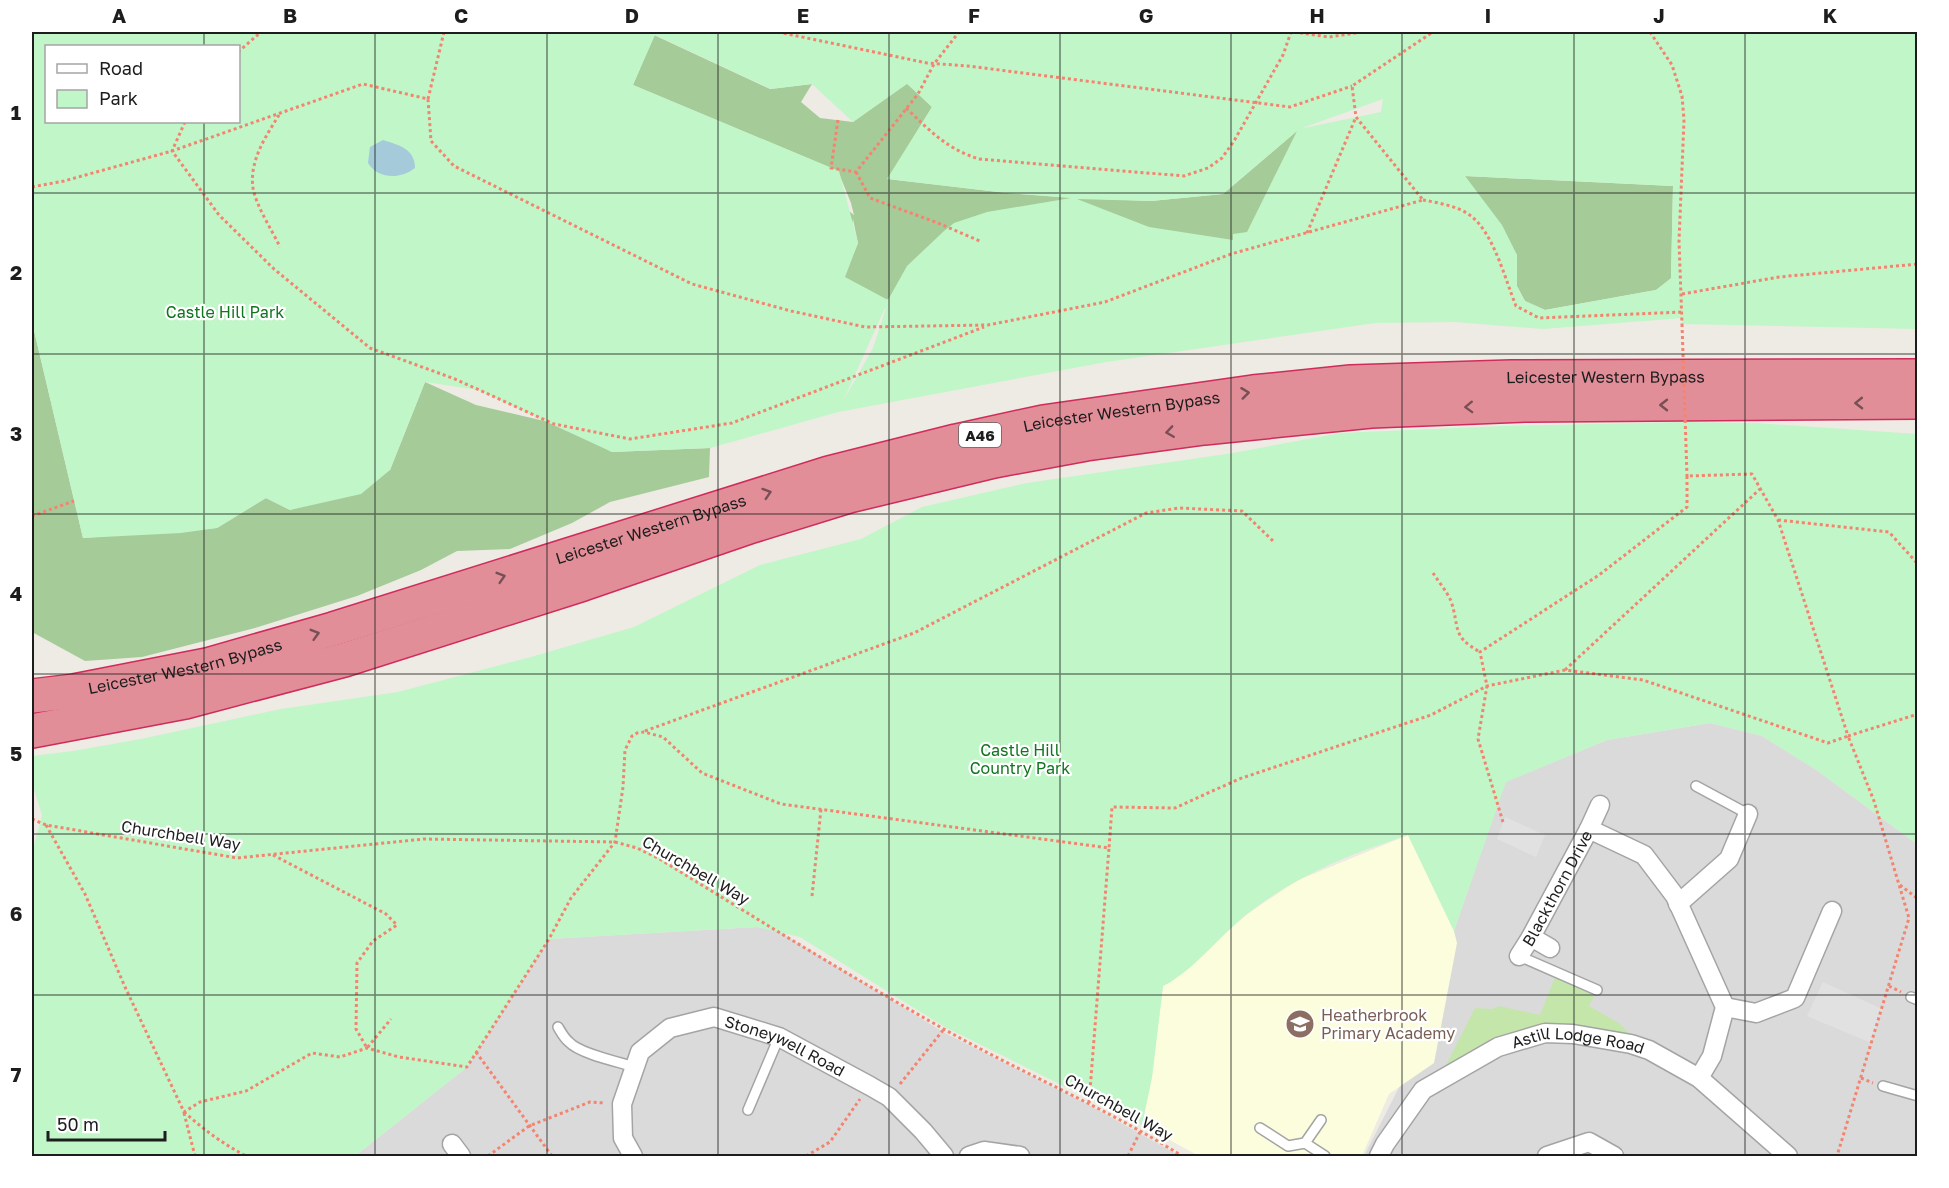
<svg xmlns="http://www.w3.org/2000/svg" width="1949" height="1188" font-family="'Golos Text',sans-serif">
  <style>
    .residential { fill: #dbdada }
    .education { fill: #fbfddc }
    .grass { fill: #c4e6ab }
    .forest { fill: #a5cb99; fill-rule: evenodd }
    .park { fill: #c1f6c8; fill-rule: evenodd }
    .parking { fill: #e1e1e1 }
    .water { fill: #a5cad9 }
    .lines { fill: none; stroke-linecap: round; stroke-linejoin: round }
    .lane-casing { stroke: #a4a4a4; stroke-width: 12 }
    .street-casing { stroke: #a4a4a4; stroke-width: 21 }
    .highway-casing { stroke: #cf2c5b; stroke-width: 36 }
    .path { stroke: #f3846f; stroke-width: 3; stroke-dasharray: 3 3; stroke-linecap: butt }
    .lane { stroke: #fff; stroke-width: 9 }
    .street { stroke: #fff; stroke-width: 18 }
    .highway { stroke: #e28e99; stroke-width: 33 }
    .path-bridge { stroke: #f3846f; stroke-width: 3; stroke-dasharray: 3 3; stroke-linecap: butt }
    .oneway { stroke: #765055 }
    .grid { fill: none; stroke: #1d1d1d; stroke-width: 1.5; stroke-opacity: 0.55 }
    .labels { text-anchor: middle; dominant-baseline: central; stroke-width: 4.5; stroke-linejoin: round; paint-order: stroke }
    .shield { fill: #fff; stroke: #616161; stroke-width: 1.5 }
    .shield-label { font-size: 15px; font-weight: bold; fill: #1d1d1d }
    .park-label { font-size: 16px; fill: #10751f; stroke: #fff }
    .street-label { font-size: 16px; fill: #1d1d1d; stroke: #fff }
    .education-label { font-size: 16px; fill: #785e54; stroke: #fff; text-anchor: start }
    .neatline { fill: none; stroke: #1d1d1d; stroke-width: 2 }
    .grid-label { font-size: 20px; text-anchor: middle; font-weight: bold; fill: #1d1d1d }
  </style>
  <rect width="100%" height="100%" fill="#edebe3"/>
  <path class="residential" d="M1710,723L1762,736L1815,769L1917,844V1156H1364L1411,1064L1454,931L1505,782L1607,740Z
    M754,916L945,1033L1089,1105L1180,1156H355L467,1067L549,939L756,927Z"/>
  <path class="education" d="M1408,835L1454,931L1457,943L1434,1063L1389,1094L1362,1156H1199L1142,1125L1152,1077L1163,986L1171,982L1246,915L1296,881Z"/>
  <path class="grass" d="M1557,972L1597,990L1589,1006L1619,1023L1643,1047L1545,1033L1438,1081L1475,1008L1492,1009L1499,1006L1540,1015Z"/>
  <path class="forest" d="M654,35L770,89L812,84L801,102L820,118L853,122L907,83L932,107L888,179L1007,193L1075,198L1151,201L1223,194L1298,130L1294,237L951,295L879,300L844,278L827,194L854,215L851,203L838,171L633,85ZM853,219L858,243L845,274Z
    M1465,176L1673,186L1671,279L1656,290L1545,310L1525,301L1517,286V255Z
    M32,322L83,538L217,528L266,498L290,510L390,470L425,382L476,405L566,426L612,452L710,448L709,477L610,502L572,523L510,549L457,551L421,570L357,596L255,628L142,657L85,661L32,632Z"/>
  <path class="park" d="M34,32H1917V329L1682,324V318L1543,329L1455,322L1375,323L1106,362L838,412L710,448L612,452L478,390L425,382L390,470L361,494L290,510L266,498L217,528L181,533L83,538L32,322V50ZM655,35L771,89L812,84L853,122L907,84L932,107L887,179L1007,193L1071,198L987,212L954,223L944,231L907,266L888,300L845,277L858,243L839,171L633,85ZM46,46H238V122H46ZM1383,99L1381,112L1304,128L1305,127ZM1297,131L1247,232L1233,234V240L1149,227L1077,199L1151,201L1223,194ZM1465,176L1673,186L1671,278L1656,290L1545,310L1525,301L1517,287V255L1502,225ZM886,308L873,348L843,401L885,308Z
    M1684,422L1755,423L1917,434V844L1815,769L1762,736L1710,723L1607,740L1506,782L1454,931L1408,835C1350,854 1295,876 1247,914C1218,937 1196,969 1163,986L1152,1077L1142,1125L945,1027L800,937L756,927L549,939L467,1067L355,1156H32V853L42,815L32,783V756L73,751L141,739L281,709L398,692L531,657L634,627L760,565L861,539L922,507L1027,483L1233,453L1340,433L1504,426Z"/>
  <path class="parking" d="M1505,817L1545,835L1536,857L1497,839Z
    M1823,982L1882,1009L1871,1043L1807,1016Z"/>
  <path class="water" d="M383,140C398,145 415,148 415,168C401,179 379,180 368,163L370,147Z"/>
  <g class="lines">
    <g class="lane-casing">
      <path id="lane" d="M1696,786L1748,814
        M1519,956L1597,990
        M1911,997L1918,1000
        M558,1027C561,1032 564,1038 569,1042C580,1054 619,1062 635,1067
        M1883,1086L1918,1096
        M748,1110L779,1037
        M1321,1120L1305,1143L1325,1156
        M1260,1128L1288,1146L1305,1143"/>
    </g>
    <g class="street-casing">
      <g id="street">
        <path d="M1589,829L1600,805"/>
        <path d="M1678,904L1729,859L1748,814"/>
        <path d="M1531,937L1550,948"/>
        <path id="s1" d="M1519,956L1531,937L1589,829L1644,855L1675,896L1725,1007L1712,1056L1699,1078"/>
        <path d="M1725,1007L1756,1013L1795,998L1832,911"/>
        <path d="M452,1144L461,1156"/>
        <path id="s2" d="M633,1156L623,1138L622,1104L640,1052L670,1028L714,1017L779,1037L870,1086L889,1097L923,1131L944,1156"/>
        <path d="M969,1156L984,1151L1020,1156"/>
        <path id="s3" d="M1379,1156L1385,1144L1423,1090L1498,1047L1545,1033L1573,1034L1631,1044L1649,1050L1699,1078L1788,1156"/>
        <path d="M1547,1156L1589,1142L1614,1156"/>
      </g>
    </g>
    <g class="highway-casing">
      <g id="highway">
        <path id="s4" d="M32,696L74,691L207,665L333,629L829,473L956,441L1043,422L1253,392L1351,382L1511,377L1918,376"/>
        <path d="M32,731L185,702L344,660L583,584L752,526L849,496L994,461L1086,444L1204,428L1371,411L1526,405L1918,402"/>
      </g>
    </g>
    <path class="path" d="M778,32L927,63L968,66L1290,107L1352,86
      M1294,32L1329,37L1362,32
      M1650,32L1672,65L1682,96L1684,120L1679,241L1682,324
      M238,52L261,32
      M428,99L444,32
      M906,108C930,131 947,149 979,159L1184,176L1208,168L1222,158L1234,141L1283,55L1291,32
      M279,115C266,136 249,161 253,188C256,206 272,230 280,247
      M838,120L831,168L856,172L918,94L934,64L959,32
      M185,122L172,151L219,215L274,269L370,348L455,379L554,424L630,439L732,423L984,327
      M856,172L870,198L938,223L982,242
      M32,187L64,181L172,151L363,84L428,99L431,141L454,166L692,284L791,311L865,327L988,325L1105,302L1231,254L1423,200L1356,117L1352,86L1433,32
      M1423,200C1439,203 1458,206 1471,216C1494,234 1505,279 1516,306L1539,318L1682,312
      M1307,233L1356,117
      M1682,294L1779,277L1918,264
      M32,516L74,501
      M1778,520L1889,532L1916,562L1918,571
      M1433,573C1439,582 1447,592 1451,601C1460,628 1451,636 1480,652
      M1565,670L1760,489
      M645,731L914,633L1146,513L1179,508L1242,511L1273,541
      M32,819L46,825L237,858L424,839L615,842L637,848L658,858C752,916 846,974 942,1028C1021,1073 1105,1107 1182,1156
      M1503,822L1478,739L1487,686L1480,652L1599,575L1687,507V476L1752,474L1778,520L1848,736L1918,714
      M46,825L85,894L125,987L184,1112L200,1102L246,1091L312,1053L340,1057L367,1048L399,1057L467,1067L549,939L571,898L615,842L623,787L625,750L632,736L637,733L644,732L663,737L702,773L781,804L1109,848L1112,807L1175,808L1239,779L1431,715L1487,686L1565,670L1643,680L1828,743L1848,736L1874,801L1909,918L1837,1156
      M273,855L386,914L397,925L373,941L357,963L356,1029L367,1048L391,1019
      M1900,885L1918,899
      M812,896L821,809
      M1889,986L1901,992
      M476,1052L552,1156
      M1861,1078L1873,1083
      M900,1084L944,1029
      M1089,1103L1109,848
      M184,1112C203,1129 223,1144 246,1156
      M184,1113L195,1156
      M488,1156L529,1126L590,1102L605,1103
      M806,1156L830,1142L860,1099
      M1128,1156L1141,1130"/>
    <use href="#lane" class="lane"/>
    <use href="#street" class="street"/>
    <use href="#highway" class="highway"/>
    <path class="path-bridge" d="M1682,324L1687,476"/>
  </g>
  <defs><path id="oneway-chevron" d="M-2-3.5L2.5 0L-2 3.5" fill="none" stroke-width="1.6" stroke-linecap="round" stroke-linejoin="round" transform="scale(1.5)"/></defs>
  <g class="oneway">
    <use href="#oneway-chevron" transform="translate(1245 393) rotate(-7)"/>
    <use href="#oneway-chevron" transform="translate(1859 403) rotate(179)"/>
    <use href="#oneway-chevron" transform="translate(1664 405) rotate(180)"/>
    <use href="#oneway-chevron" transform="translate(1469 407) rotate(178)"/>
    <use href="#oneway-chevron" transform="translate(1170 432) rotate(172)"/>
    <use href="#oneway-chevron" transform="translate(767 493) rotate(-18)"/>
    <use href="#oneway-chevron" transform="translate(501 577) rotate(-17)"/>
    <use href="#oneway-chevron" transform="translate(315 634) rotate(-16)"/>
  </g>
  <path class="grid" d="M204,32V46M375,32V1156M547,32V1156M718,32V1156M889,32V1156M1060,32V1156M1231,32V1156M1402,32V1156M1574,32V1156M1745,32V1156M204,122V1156M32,193H1918M32,354H1918M32,514H1918M32,674H1918M32,834H1918M32,995H1918"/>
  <defs>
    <g id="school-disc" transform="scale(1.5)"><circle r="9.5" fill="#8d6e63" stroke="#fff"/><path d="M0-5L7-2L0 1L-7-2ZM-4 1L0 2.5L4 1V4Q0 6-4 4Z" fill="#fff"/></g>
  </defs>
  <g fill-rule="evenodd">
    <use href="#school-disc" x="1300" y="1024"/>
  </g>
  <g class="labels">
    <rect class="shield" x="959" y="423" width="42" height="24" rx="4.5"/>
    <g class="shield-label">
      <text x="980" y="435">A46</text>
    </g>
    <g class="park-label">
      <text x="225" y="312">Castle Hill Park</text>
      <text x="1020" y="750">Castle Hill<tspan x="1020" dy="18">Country Park</tspan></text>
    </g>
    <g class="street-label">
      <text stroke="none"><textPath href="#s4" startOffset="1614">Leicester Western Bypass</textPath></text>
      <text stroke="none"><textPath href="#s4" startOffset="1128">Leicester Western Bypass</textPath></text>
      <text stroke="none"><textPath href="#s4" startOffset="642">Leicester Western Bypass</textPath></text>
      <text stroke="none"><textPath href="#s4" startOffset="156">Leicester Western Bypass</textPath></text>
      <text transform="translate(181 835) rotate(9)">Churchbell Way</text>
      <text transform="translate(696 870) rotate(30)">Churchbell Way</text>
      <text stroke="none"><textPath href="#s1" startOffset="78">Blackthorn Drive</textPath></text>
      <text stroke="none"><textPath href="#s2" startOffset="270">Stoneywell Road</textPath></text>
      <text stroke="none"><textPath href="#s3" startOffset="248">Astill Lodge Road</textPath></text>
      <text transform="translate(1119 1107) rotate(29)">Churchbell Way</text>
    </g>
    <g class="education-label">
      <text x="1321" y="1015">Heatherbrook<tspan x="1321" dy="18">Primary Academy</tspan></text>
    </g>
  </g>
  <rect width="1949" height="1188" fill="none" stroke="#ffffff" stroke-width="66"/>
  <rect x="45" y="45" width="195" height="78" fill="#ffffff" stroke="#a5a5a5" stroke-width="1.5"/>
  <rect x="57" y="64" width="30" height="9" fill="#ffffff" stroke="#a5a5a5" stroke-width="1.5"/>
  <text x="99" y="75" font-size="18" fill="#1d1d1d">Road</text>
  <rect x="57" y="90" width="30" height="18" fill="#c1f6c8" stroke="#a5a5a5" stroke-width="1.5"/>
  <text x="99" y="105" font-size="18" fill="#1d1d1d">Park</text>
  <path d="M48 1131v9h117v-9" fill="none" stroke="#1d1d1d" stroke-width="3"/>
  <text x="57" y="1131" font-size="18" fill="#1d1d1d" stroke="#ffffff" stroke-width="4.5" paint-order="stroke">50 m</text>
  <rect x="33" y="33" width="1883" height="1122" class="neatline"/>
  <g class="grid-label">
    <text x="119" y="23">A</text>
    <text x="290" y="23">B</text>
    <text x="461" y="23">C</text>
    <text x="632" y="23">D</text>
    <text x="803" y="23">E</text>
    <text x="974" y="23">F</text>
    <text x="1146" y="23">G</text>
    <text x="1317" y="23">H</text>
    <text x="1488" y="23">I</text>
    <text x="1659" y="23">J</text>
    <text x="1830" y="23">K</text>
    <text x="16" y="120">1</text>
    <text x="16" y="280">2</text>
    <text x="16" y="441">3</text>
    <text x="16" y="601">4</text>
    <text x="16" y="761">5</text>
    <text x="16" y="921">6</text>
    <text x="16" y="1082">7</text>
  </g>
</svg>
